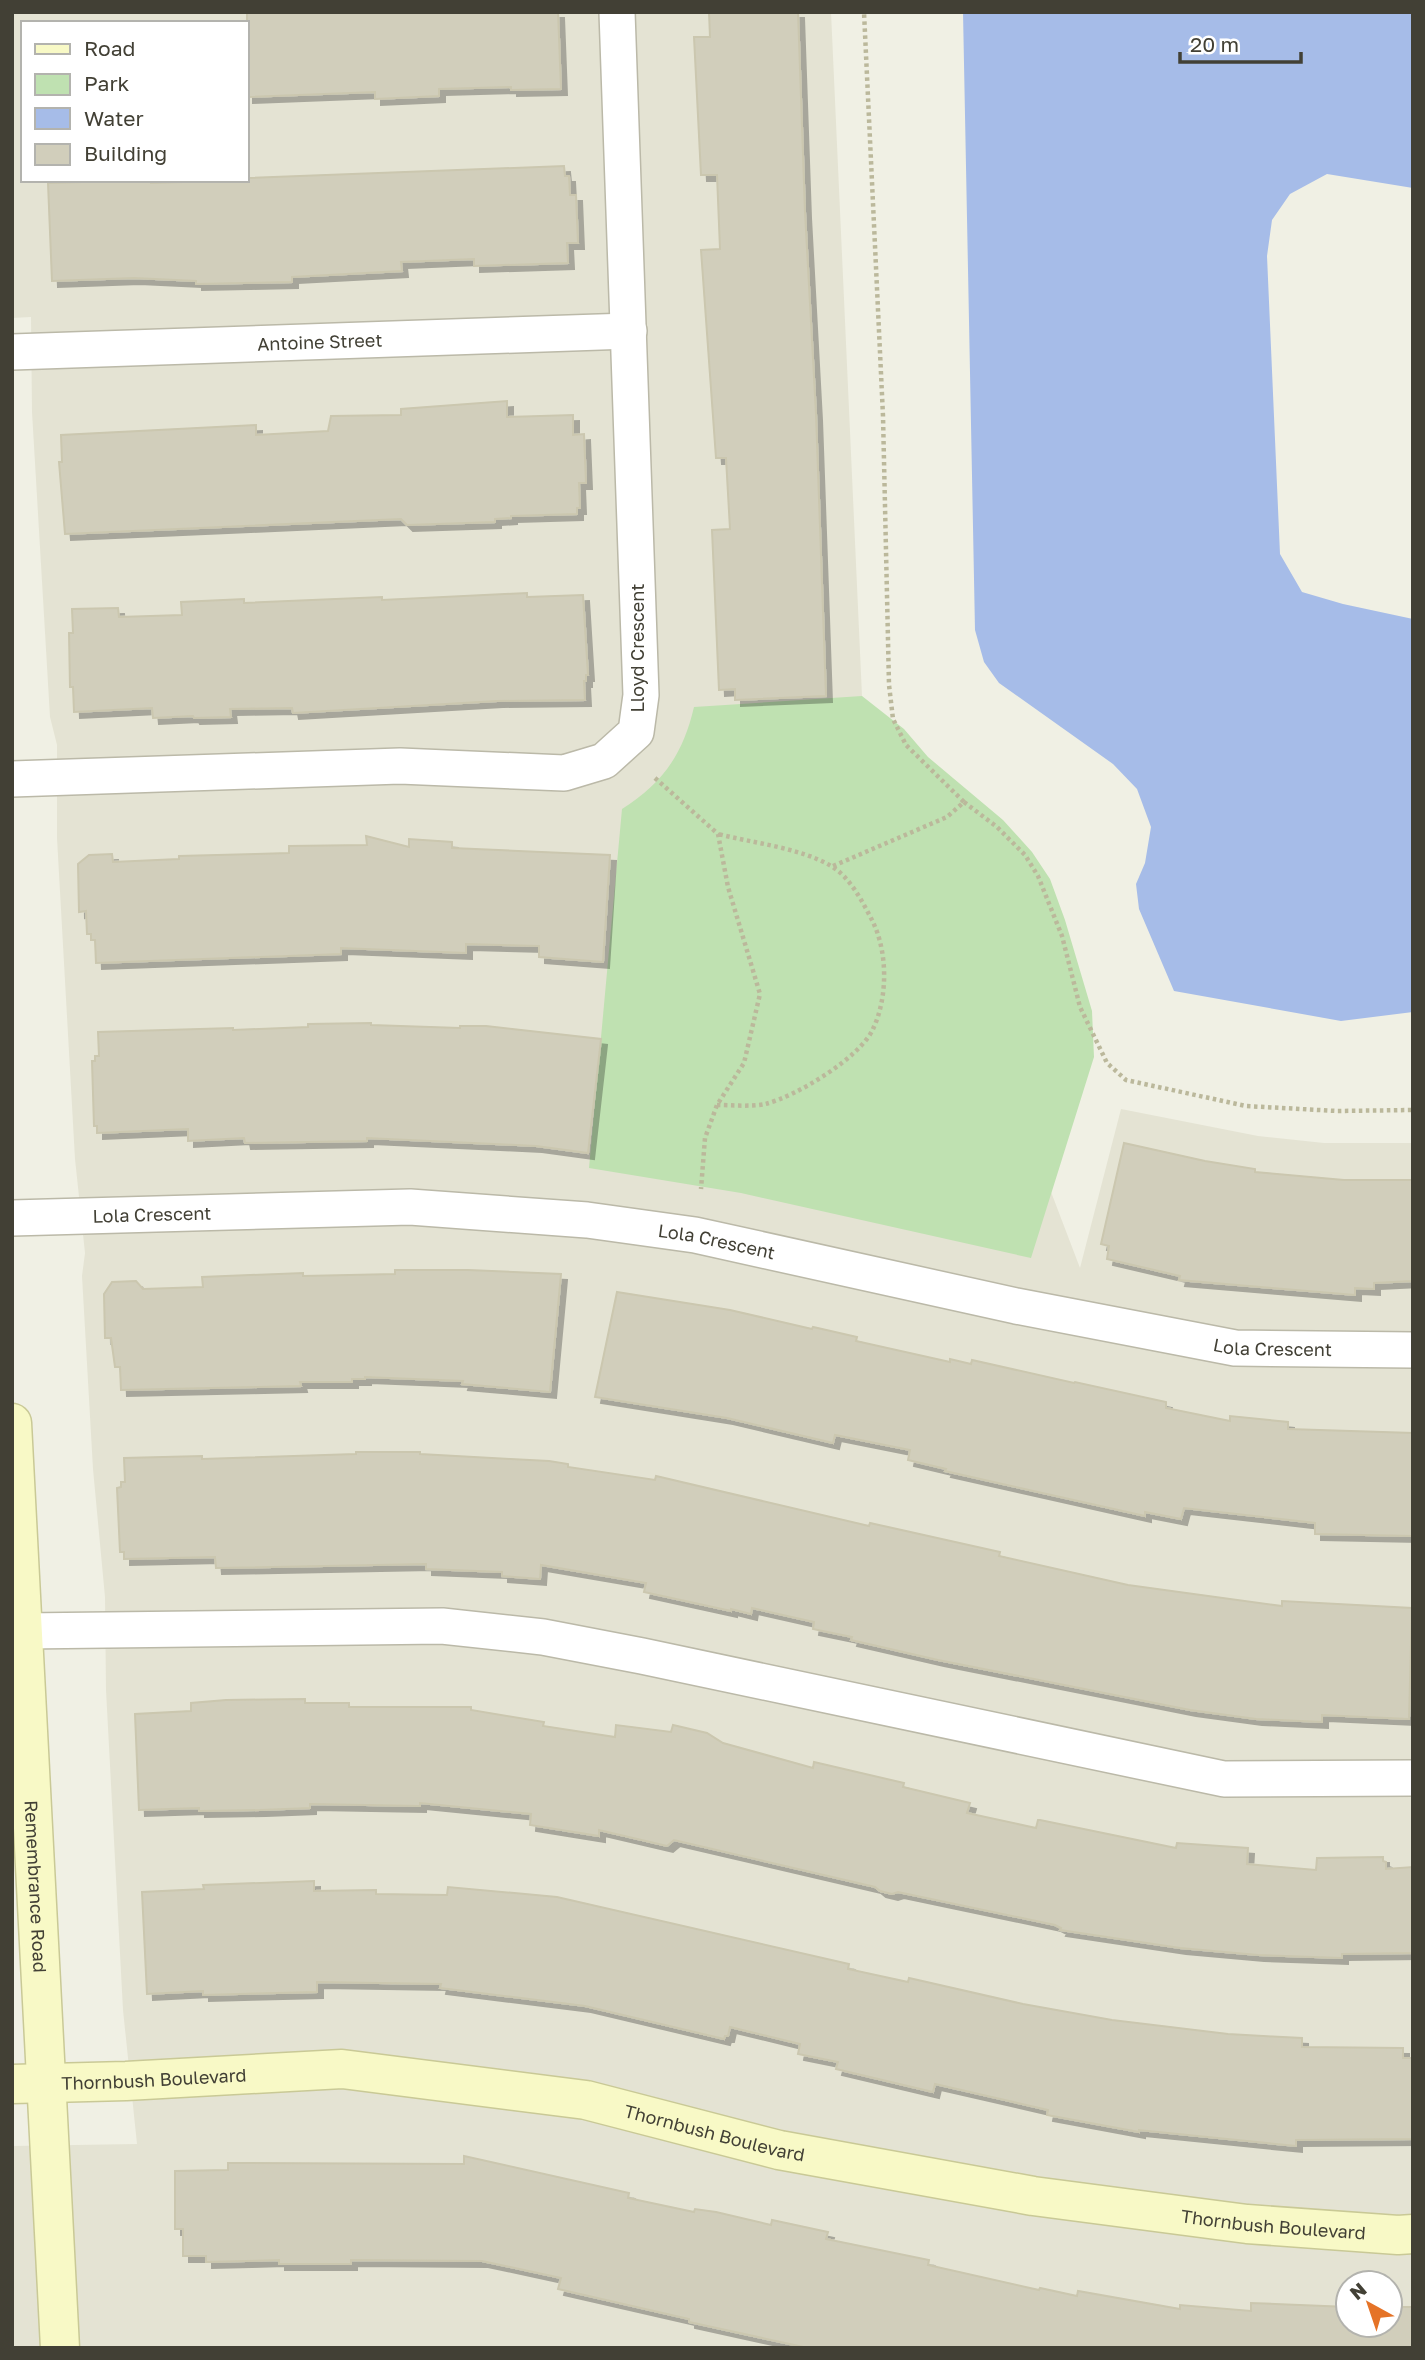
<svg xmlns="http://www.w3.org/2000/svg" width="1425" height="2360" font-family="'Golos Text',sans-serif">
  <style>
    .residential { fill: #e4e3d3; fill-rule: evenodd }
    .green { fill: #bfe1b1 }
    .water { fill: #a6bce8 }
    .building { fill: #d1cebb; stroke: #cbc7af; stroke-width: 2; filter: url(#shadow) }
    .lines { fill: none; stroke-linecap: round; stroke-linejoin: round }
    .street-casing { stroke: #bbb9a8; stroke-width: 38 }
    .secondary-casing { stroke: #c9c996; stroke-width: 41 }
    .path { stroke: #bbb89b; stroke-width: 4.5; stroke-dasharray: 3.5 3.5; stroke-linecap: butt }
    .street { stroke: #fff; stroke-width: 35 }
    .secondary { stroke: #f8f9c6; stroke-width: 38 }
    .labels { text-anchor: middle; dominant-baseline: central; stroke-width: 5; stroke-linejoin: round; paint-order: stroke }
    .street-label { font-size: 18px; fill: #424035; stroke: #fff }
  </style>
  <defs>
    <filter id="shadow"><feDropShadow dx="6" dy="6" stdDeviation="0" flood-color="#0004"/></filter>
  </defs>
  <rect width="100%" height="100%" fill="#f0f0e4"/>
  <path class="residential" d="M12,12H831L862,696L1080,1268L1121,1109L1258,1136L1324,1143H1413V2348H12V2146L137,2144L123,2010L106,1690L105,1597L93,1469L82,1276L85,1253L75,1159L57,838V745L50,717L32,412L31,317L12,318ZM23,23H247V180H23ZM1348,2283H1390V2325H1348Z"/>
  <path class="green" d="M862,696L904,729L928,757L1003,820L1032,852L1050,879L1065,920L1092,1011L1094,1057L1031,1258L741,1193L589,1168L622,809C663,783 683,754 694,707Z"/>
  <path class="water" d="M963,12H1413V188L1327,174L1290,194L1272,220L1267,256L1280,554L1302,592L1343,604L1413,619V1012L1341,1021L1174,991L1139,909L1136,884L1145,863L1151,827L1137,789L1113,764L999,683L984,662L975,630Z"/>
  <path class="building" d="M247,12H558L561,89L511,90V87L439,89V96L375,99V92L247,97Z
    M709,12H798L805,212L816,414L826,696L735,700V689L719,690L712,530L730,529L726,458H716L701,250L720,249L717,175H701L694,37H710Z
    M564,166L565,176H569L570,195H576L578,243H567L568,263L474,266V259L401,262L402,271L292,277V282L196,284V281L134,278L52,281L48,183L151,180V183L247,180V178Z
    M507,401V417L573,415V435L584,434L586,483H579L580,508H577V514L511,516V518L495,519V522L407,525L401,519L65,534L59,462H62L61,435L256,425V435L328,431L331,416L401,415V409Z
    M527,593V597L583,595L588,675H586V681H584L585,700L497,701L293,713L292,708L230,709L231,717L194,718L193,716L153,718L152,708L74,712L73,687H70L69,633H73L72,609L118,608L119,617L182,615L181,602L244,599V603L382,597V600Z
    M366,836L409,847V839L452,842V848L610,855L603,962L539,957V946L466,944V953L341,948V954L96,963L95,940H91V934H87L86,911L79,912L78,864L89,855L112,854L113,862L179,859V856L289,853V846L367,845Z
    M371,1023V1025L460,1028V1026H486L601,1039L588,1153L536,1146L367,1138V1141L245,1143L244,1138L188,1141V1129L97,1133V1126H94L92,1061H95V1056H99L98,1032L233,1028V1030L308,1027V1024Z
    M1124,1143L1205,1161L1255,1169V1172L1344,1180H1413V1281L1374,1283V1289L1355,1288V1295L1179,1280L1180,1276L1107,1259L1109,1246L1101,1244Z
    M395,1270H468L561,1274L550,1392L462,1384L463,1381L365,1377V1379H352V1382H300L301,1386L121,1390L120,1367H115L111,1338H105L104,1294L112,1282L136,1281L143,1289L203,1287L202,1277L303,1273V1276L395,1274Z
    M617,1292L730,1310L812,1329L813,1327L857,1337L856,1341L950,1362V1359L971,1364L972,1360L1074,1383L1075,1382L1166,1402V1408L1230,1421V1416L1288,1422V1429L1413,1433V1536L1315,1534V1523L1184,1508L1181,1519L1145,1512V1516L945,1471L946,1469L908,1460L910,1450L835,1435L833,1443L727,1418L595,1397Z
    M356,1452H420V1454L549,1461L568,1464V1467L655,1480L656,1476L869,1526L870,1523L1000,1552L999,1556L1128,1585L1282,1606V1601L1412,1608L1409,1719L1322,1715V1722L1256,1719L1190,1710L938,1660L851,1640L852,1637L813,1629L814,1622L752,1608L751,1614L731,1609V1611L644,1592L646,1583L541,1565L540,1579L502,1576V1572L426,1569V1564L216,1568L215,1557L124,1559V1552H120L117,1488L121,1487V1482H125L124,1458L202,1456V1459L356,1454Z
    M305,1699V1703H349V1707H471V1710L544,1722L543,1726L615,1737L616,1725L671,1732L673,1725L707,1733L723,1743L813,1768L814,1762L904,1783L903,1787L970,1803L967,1813L1036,1828L1038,1820H1040L1176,1848L1177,1843L1248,1848L1247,1864L1316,1870L1317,1858L1383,1857V1861L1386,1862V1869L1413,1867V1953L1342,1954V1958L1258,1955L1180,1948L1060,1930L1061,1928L1055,1925L898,1892L892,1894L880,1891L875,1887L674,1840L667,1846L599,1830V1836L530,1825L531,1814L420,1803V1806L310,1804V1808L260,1810L199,1811V1808L139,1810L135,1714L191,1711V1703L226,1700Z
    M314,1881V1891L376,1890V1894L447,1895L448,1887L557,1897L849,1964L848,1969L908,1982L909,1978L1023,2004L1112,2020L1228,2034L1302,2038V2047L1403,2048V2058H1413V2139L1296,2140V2146L1139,2130V2132L1047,2115L1048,2110L935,2084L933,2092L836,2069L838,2062L798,2054L800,2044L730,2027L728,2036H725L724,2039L585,2006L440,1988L441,1984L317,1982V1992L203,1995V1991L147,1994L142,1892L204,1889L203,1885Z
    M464,2156L629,2193L628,2198L694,2212L695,2209L716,2212L771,2225L772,2220L828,2232L826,2239L929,2260L928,2265L1039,2290L1040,2288L1077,2296L1078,2291L1180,2309V2305L1251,2311V2303L1348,2307V2325H1390V2307H1413V2348H808L689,2322V2319L558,2289L561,2278L482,2261L351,2260V2264H279V2260L206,2262V2256H183V2229H175V2171L228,2170V2163L464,2164Z"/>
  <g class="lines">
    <g class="street-casing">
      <g id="street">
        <path id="s1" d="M12,352L629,331"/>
        <path d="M12,779L400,766L564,773L604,761L636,732L641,695L617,12"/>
        <path id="s2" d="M12,1218L410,1207L587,1220L695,1235L1016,1306L1235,1348L1413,1350"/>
        <path d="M23,1631L442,1626L543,1637L642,1656L1224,1779L1413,1778"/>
      </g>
    </g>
    <g class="secondary-casing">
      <g id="secondary">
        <path id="s3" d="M12,1423L60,2348"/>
        <path id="s4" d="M12,2084L126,2081L342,2069L586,2100L779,2150L1033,2196L1247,2224L1398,2235L1413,2234"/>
      </g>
    </g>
    <path class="path" d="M655,778L718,834L728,887L760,994L744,1063L717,1105L705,1138L701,1189
      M964,802L997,827L1025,855L1038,876L1062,936L1080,1007L1107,1063L1126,1080L1246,1106L1337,1111L1413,1110
      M833,866L947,817L964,802L906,745L893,719L889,685L883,416L864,12
      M717,1105C732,1105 751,1107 765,1104C795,1097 860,1058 873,1029C888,997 888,952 872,920C862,901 850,877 831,866C801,848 753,843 718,834"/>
    <use href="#street" class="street"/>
    <use href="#secondary" class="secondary"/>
  </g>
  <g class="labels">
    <g class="street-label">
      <text stroke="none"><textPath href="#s1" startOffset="308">Antoine Street</textPath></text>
      <text transform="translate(637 648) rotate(-90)">Lloyd Crescent</text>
      <text stroke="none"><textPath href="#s2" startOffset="140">Lola Crescent</textPath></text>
      <text stroke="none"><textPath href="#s2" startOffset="707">Lola Crescent</textPath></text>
      <text stroke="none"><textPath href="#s2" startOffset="1274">Lola Crescent</textPath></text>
      <text stroke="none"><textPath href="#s3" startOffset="464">Remembrance Road</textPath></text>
      <text stroke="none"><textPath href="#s4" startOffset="142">Thornbush Boulevard</textPath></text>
      <text stroke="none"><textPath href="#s4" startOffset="709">Thornbush Boulevard</textPath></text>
      <text stroke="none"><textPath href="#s4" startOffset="1276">Thornbush Boulevard</textPath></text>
    </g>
  </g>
  <rect width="1425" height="2360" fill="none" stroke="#424035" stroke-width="28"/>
  <rect x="21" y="21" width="228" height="161" fill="#ffffff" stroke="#b3b3ae" stroke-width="2"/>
  <rect x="35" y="44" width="35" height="10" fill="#f8f9c6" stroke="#b3b3ae" stroke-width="2"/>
  <text x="84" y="56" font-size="21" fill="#424035">Road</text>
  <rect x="35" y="74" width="35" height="21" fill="#bfe1b1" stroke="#b3b3ae" stroke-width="2"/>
  <text x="84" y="91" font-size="21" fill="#424035">Park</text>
  <rect x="35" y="108" width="35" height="21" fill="#a6bce8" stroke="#b3b3ae" stroke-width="2"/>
  <text x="84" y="126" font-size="21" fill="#424035">Water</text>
  <rect x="35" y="144" width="35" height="21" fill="#d1cebb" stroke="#b3b3ae" stroke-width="2"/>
  <text x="84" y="161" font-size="21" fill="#424035">Building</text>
  <g transform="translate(1369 2304) rotate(320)"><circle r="33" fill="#ffffff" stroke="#b3b3ae" stroke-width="2"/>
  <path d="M0-5L12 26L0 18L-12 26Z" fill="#e57327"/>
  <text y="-10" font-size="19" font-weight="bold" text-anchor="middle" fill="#424035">N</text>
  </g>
  <path d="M1180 52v10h121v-10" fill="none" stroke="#424035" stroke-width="3.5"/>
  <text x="1190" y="52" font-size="21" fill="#424035" stroke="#ffffff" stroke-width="5" paint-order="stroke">20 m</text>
</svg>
